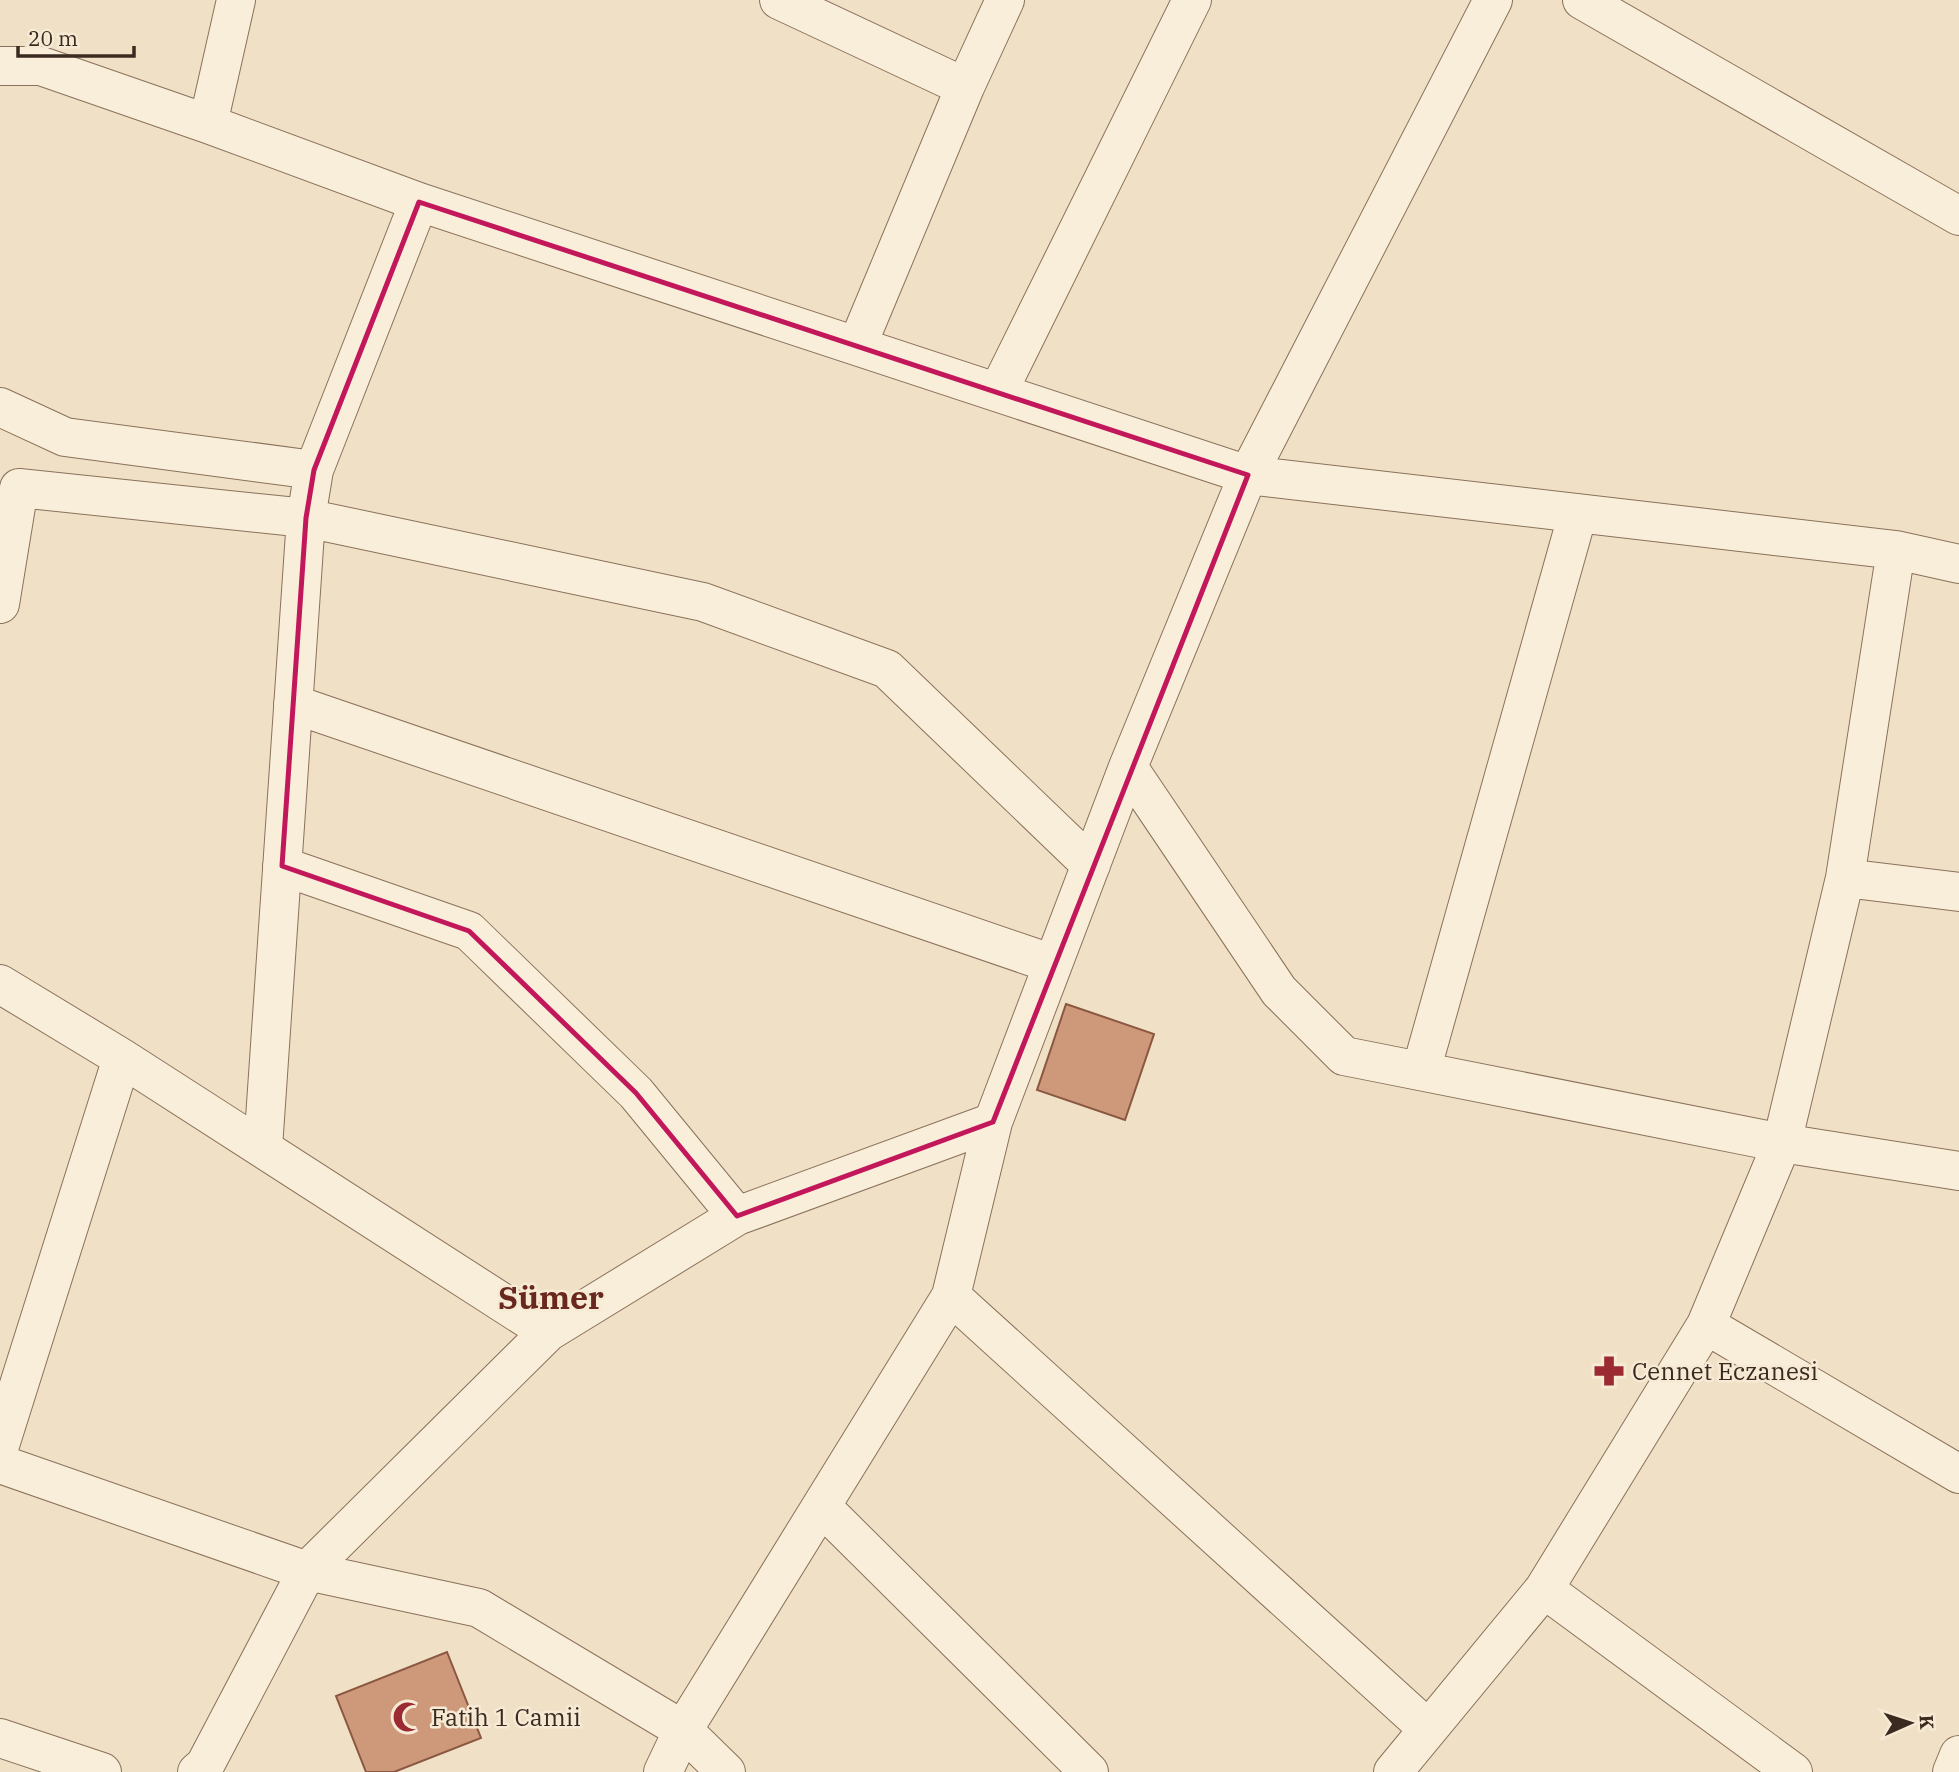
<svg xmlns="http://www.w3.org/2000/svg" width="1959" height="1772" font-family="'IBM Plex Serif',serif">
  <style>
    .building { fill: #ce987b; stroke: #8a5840; stroke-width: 2 }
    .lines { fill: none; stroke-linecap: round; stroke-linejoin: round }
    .minor-casing { stroke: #8b715b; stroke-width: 40 }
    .minor { stroke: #f9eed9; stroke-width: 38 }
    .marked { fill: none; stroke: #c2185b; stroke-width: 5; stroke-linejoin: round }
    .labels { text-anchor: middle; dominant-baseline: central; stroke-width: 5; stroke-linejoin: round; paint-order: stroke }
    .poi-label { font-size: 24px; fill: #3b2a1f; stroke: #f6ead5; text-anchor: start }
    .district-label { font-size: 32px; font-weight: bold; fill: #68281e; stroke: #f6ead5 }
  </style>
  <rect width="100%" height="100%" fill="#efe0c6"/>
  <path class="building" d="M1066,1004L1154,1034L1125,1120L1037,1090Z
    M447,1652L481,1738L394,1772H366L336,1696Z"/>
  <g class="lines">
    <g class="minor-casing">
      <path id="minor" d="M779,0L965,87
        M1582,0L1959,216
        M0,66H41L208,124L419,202L1248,475L1896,550L1959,564
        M208,124L236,0
        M857,346L965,87L1005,0
        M998,392L1192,0
        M0,407L65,437L314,470
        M0,604L19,488L306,518L703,602L887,669L1091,865
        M293,704L1053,964
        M1128,767L1279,991L1344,1056L1782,1143L1959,1171
        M282,866L469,931L636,1093L737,1216
        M1845,878L1959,892
        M0,984L122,1058L548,1332
        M1421,1071L1578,513
        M263,1148L306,518L314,470L419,202
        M951,1296L1428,1729
        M1706,1325L1959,1474
        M0,1445L122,1058
        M0,1464L307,1571L479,1608L683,1730L726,1772
        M822,1507L1089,1772
        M1544,1589L1793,1772
        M0,1738L102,1772
        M197,1772L205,1765L307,1571L548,1332L737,1216L993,1122
        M663,1772L683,1730L951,1296L993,1122L1128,767L1248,475L1493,0
        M1393,1772L1544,1589L1706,1325L1782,1143L1845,878L1896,550
        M1952,1772L1959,1755"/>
    </g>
    <use href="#minor" class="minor"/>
  </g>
  <path class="marked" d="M419,202L1248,475L993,1122L737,1216L636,1093L469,931L282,866L306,518L314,470Z"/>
  <defs>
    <g id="pharmacy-bare" transform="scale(2.415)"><path d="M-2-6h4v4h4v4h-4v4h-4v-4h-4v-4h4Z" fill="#9b2a33" stroke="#f6ead5" stroke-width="2.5" paint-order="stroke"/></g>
    <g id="mosque-bare" transform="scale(2.415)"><path d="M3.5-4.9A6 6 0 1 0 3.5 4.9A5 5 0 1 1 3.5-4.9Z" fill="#9b2a33" stroke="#f6ead5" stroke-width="2.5" paint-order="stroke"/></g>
  </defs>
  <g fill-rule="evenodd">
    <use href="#pharmacy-bare" x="1609" y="1371"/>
    <use href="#mosque-bare" x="408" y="1717"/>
  </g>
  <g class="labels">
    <g class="poi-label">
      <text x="1632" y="1371">Cennet Eczanesi</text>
      <text x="431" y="1717">Fatih 1 Camii</text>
    </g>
    <g class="district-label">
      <text x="551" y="1297">Sümer</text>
    </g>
  </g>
  <g transform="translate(1910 1723) rotate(87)" stroke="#f6ead5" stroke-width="5" paint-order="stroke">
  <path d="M0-5L12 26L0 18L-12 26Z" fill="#3b2a1f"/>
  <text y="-10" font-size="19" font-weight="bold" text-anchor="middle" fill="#3b2a1f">K</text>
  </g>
  <path d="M18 46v10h116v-10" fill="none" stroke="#3b2a1f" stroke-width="3.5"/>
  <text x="28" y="46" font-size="21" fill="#3b2a1f" stroke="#f6ead5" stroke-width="5" paint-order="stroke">20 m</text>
</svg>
